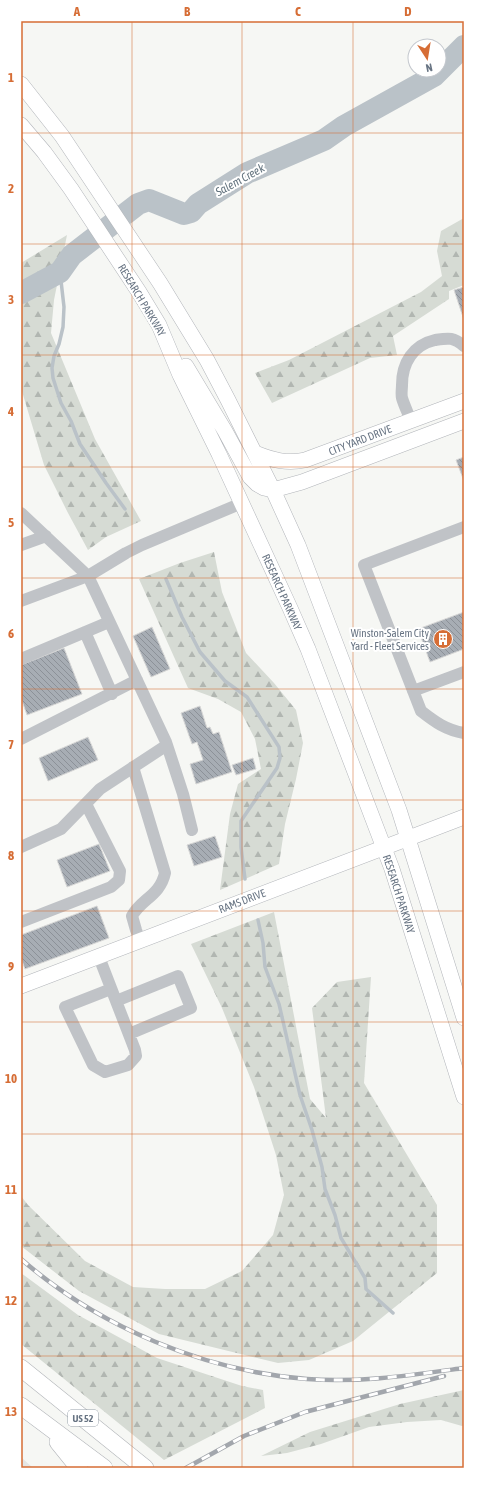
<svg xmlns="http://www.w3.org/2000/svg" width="485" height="1489" font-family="'Asap Condensed',sans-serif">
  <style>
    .built { fill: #e4e6e5 }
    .forest { fill: url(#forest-firs) }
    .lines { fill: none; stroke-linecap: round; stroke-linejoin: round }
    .stream { stroke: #bac2c8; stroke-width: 3.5 }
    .river { stroke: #bac2c8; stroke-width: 22 }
    .building { fill: url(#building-back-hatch); stroke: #d8d8d7 }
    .major-casing { stroke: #b2b5ba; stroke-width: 16 }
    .highway-casing { stroke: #b3b6ba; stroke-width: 18 }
    .minor { stroke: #c0c3c7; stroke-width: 12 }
    .major { stroke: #fff; stroke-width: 15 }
    .highway { stroke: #fff; stroke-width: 17 }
    .rail-casing { stroke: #a2a6ac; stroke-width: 4.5 }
    .rail { stroke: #fff; stroke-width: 3; stroke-dasharray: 9; stroke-linecap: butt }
    .grid { fill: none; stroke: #d66d35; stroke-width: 1; stroke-opacity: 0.55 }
    .labels { text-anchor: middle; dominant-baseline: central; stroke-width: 4; stroke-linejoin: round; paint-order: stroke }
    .shield { fill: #fff; stroke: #959ea8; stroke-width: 1 }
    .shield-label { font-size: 10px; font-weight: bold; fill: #687483 }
    .street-label { font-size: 11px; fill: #687483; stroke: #fff }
    .poi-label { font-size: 11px; fill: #687483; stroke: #fff; text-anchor: end }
    .water-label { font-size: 12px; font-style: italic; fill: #64747f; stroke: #fff }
    .neatline { fill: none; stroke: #d66d35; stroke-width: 1.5 }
    .grid-label { font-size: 13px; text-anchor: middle; font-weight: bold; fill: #d66d35 }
  </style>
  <defs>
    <pattern id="forest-firs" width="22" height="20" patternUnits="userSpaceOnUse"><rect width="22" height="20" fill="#d6dbd4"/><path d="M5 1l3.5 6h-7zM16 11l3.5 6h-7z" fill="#b1b6b1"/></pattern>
    <pattern id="building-back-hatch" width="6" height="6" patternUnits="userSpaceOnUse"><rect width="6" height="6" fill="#a7adb4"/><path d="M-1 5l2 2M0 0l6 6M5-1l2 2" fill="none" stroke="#8c9198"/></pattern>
  </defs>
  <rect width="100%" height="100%" fill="#f6f7f4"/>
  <path class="built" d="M21,1457L33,1468H21Z"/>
  <path class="forest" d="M464,218V285L449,291V299L393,336L397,355L370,358L272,403L255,373L289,360L421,292L442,276L437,251L441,231Z
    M67,235L54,300L51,333L95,439L141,521L106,537L88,550L68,513L44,465L21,388V263Z
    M214,552L222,592L246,653L274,683L296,710L303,743L296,779L285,824L279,864L220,890L230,814L238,784L261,769L255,739L241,712L218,699L188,688L139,579L180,563Z
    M274,912L310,1099L326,1118L312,1008L337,982L371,977L364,1083L437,1205V1273L353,1341L309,1360L278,1363L159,1334L79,1291L21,1246V1196L28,1205L85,1261L133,1287L165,1289H205L242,1271L273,1235L284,1195L276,1155L254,1087L222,1008L191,944Z
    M21,1273L78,1315L157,1358L242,1386L263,1390L265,1408L164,1460L21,1344Z
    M464,1390V1425L462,1426L441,1420L407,1422L369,1427L321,1444L287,1453L261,1456L310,1432L400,1404Z"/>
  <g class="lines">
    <path class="stream" d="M60,272L64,307L63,327L59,344L54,356L52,368L53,378L61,403L71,421L80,444L106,483L125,509
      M166,579L182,617L200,652L225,681L247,697L279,747L280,758L277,768L241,821V847L245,879
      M258,920L263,943L265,967L279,1004L300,1095L312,1130L322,1167L325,1189L335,1215L341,1238L365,1278L366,1289L393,1313"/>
    <path class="river" d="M21,293L60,272L72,255L138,204L149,200L184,214L191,212L198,204L247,173L324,140L344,126L434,76L464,46"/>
  </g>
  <path class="building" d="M464,287V320L454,290Z
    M464,457V481L456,460Z
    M464,612V649L430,662L418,629Z
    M152,627L170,669L151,677L133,636Z
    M64,648L82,694L27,715L21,698V665Z
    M200,706L207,728L210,727L213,734L219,732L232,772L196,784L190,764L203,760L197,742L192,744L181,713Z
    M88,737L98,760L48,781L39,758Z
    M253,758L256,769L236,775L232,765Z
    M215,836L222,857L194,866L187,845Z
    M99,844L110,871L67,887L57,860Z
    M97,906L109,938L25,969L21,958V935Z"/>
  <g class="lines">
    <g class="major-casing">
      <path id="major" d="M21,84L62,136L160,283L207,360L228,400L273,490L298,545L399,810L464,1018
        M21,125L44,152L71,189L139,292L159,325L180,375L219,454L290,608L308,649L392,869L464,1097
        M186,366L225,431L250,477L257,484L264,488L273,490L302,482L464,421
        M255,453C272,460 287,464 305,460L464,401
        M21,986L464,817"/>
    </g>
    <g class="highway-casing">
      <path id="highway" d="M21,1368L145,1468
        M21,1406L104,1468
        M58,1442L79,1468"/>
    </g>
    <path class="minor" d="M411,421C408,413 404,405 402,398C401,394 402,389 402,385C402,363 413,345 435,340C449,338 453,337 464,346
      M21,513L88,576L166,742L183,794L192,830
      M464,527L364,565L421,711C435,722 446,730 464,733
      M21,545L46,536
      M21,601L88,576L126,553L142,545L242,503
      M85,632L112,694
      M21,659L109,622
      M413,691L464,672
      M21,739L137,680
      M133,767L165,873C160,896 141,899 132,916L136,930L140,941
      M21,847L61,829L100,789L167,745
      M21,922L111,887L119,880L120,871L86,804
      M99,957L135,1050L136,1056L128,1065L105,1072L93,1065L65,1007L111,989
      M116,1001L178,976L191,1008L129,1034"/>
    <use href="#major" class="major"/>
    <use href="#highway" class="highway"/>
    <g class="rail-casing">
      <path id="rail" d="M21,1259C99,1327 204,1371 307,1379C360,1383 412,1375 464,1368
        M186,1468L244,1436L305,1412L444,1376"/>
    </g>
    <use href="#rail" class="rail"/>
  </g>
  <path class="grid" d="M132,21V1468M242,21V1468M353,21V1468M21,133H464M21,244H464M21,355H464M21,467H464M21,578H464M21,689H464M21,800H464M21,911H464M21,1022H464M21,1134H464M21,1245H464M21,1356H464"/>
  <defs>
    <g id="building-disc" transform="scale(1)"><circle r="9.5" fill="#d66d35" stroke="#fff"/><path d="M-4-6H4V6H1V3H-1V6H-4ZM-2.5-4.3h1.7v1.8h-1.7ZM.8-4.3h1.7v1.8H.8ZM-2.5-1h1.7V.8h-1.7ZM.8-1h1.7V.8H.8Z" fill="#fff"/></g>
  </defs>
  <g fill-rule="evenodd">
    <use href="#building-disc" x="443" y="639"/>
  </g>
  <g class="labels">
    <rect class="shield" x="68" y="1410" width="30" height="16" rx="3"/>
    <g class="shield-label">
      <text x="83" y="1418">US 52</text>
    </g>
    <g class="street-label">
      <text transform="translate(142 300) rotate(59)">RESEARCH PARKWAY</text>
      <text transform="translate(360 440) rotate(-21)">CITY YARD DRIVE</text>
      <text transform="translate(282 592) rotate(66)">RESEARCH PARKWAY</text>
      <text transform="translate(399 894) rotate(72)">RESEARCH PARKWAY</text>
      <text transform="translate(242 901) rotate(-21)">RAMS DRIVE</text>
    </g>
    <g class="poi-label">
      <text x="429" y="633">Winston-Salem City<tspan x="429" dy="13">Yard - Fleet Services</tspan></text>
    </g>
    <g class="water-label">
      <text transform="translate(240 180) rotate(-29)">Salem Creek</text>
    </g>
  </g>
  <rect width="485" height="1489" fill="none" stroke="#ffffff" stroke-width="44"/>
  <g transform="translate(427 58) rotate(168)"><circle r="19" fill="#ffffff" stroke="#c3c7cd"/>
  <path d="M0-3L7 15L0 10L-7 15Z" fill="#d66d35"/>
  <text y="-6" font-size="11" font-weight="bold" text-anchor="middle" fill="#687483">N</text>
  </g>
  <rect x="22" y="22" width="441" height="1445" class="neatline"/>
  <g class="grid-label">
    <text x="77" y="16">A</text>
    <text x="187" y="16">B</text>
    <text x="298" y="16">C</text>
    <text x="408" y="16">D</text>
    <text x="11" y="82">1</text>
    <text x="11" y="193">2</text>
    <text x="11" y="304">3</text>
    <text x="11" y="416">4</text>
    <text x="11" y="527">5</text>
    <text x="11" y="638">6</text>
    <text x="11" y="749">7</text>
    <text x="11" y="860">8</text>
    <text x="11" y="971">9</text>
    <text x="11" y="1083">10</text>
    <text x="11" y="1194">11</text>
    <text x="11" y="1305">12</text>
    <text x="11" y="1416">13</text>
  </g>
</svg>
